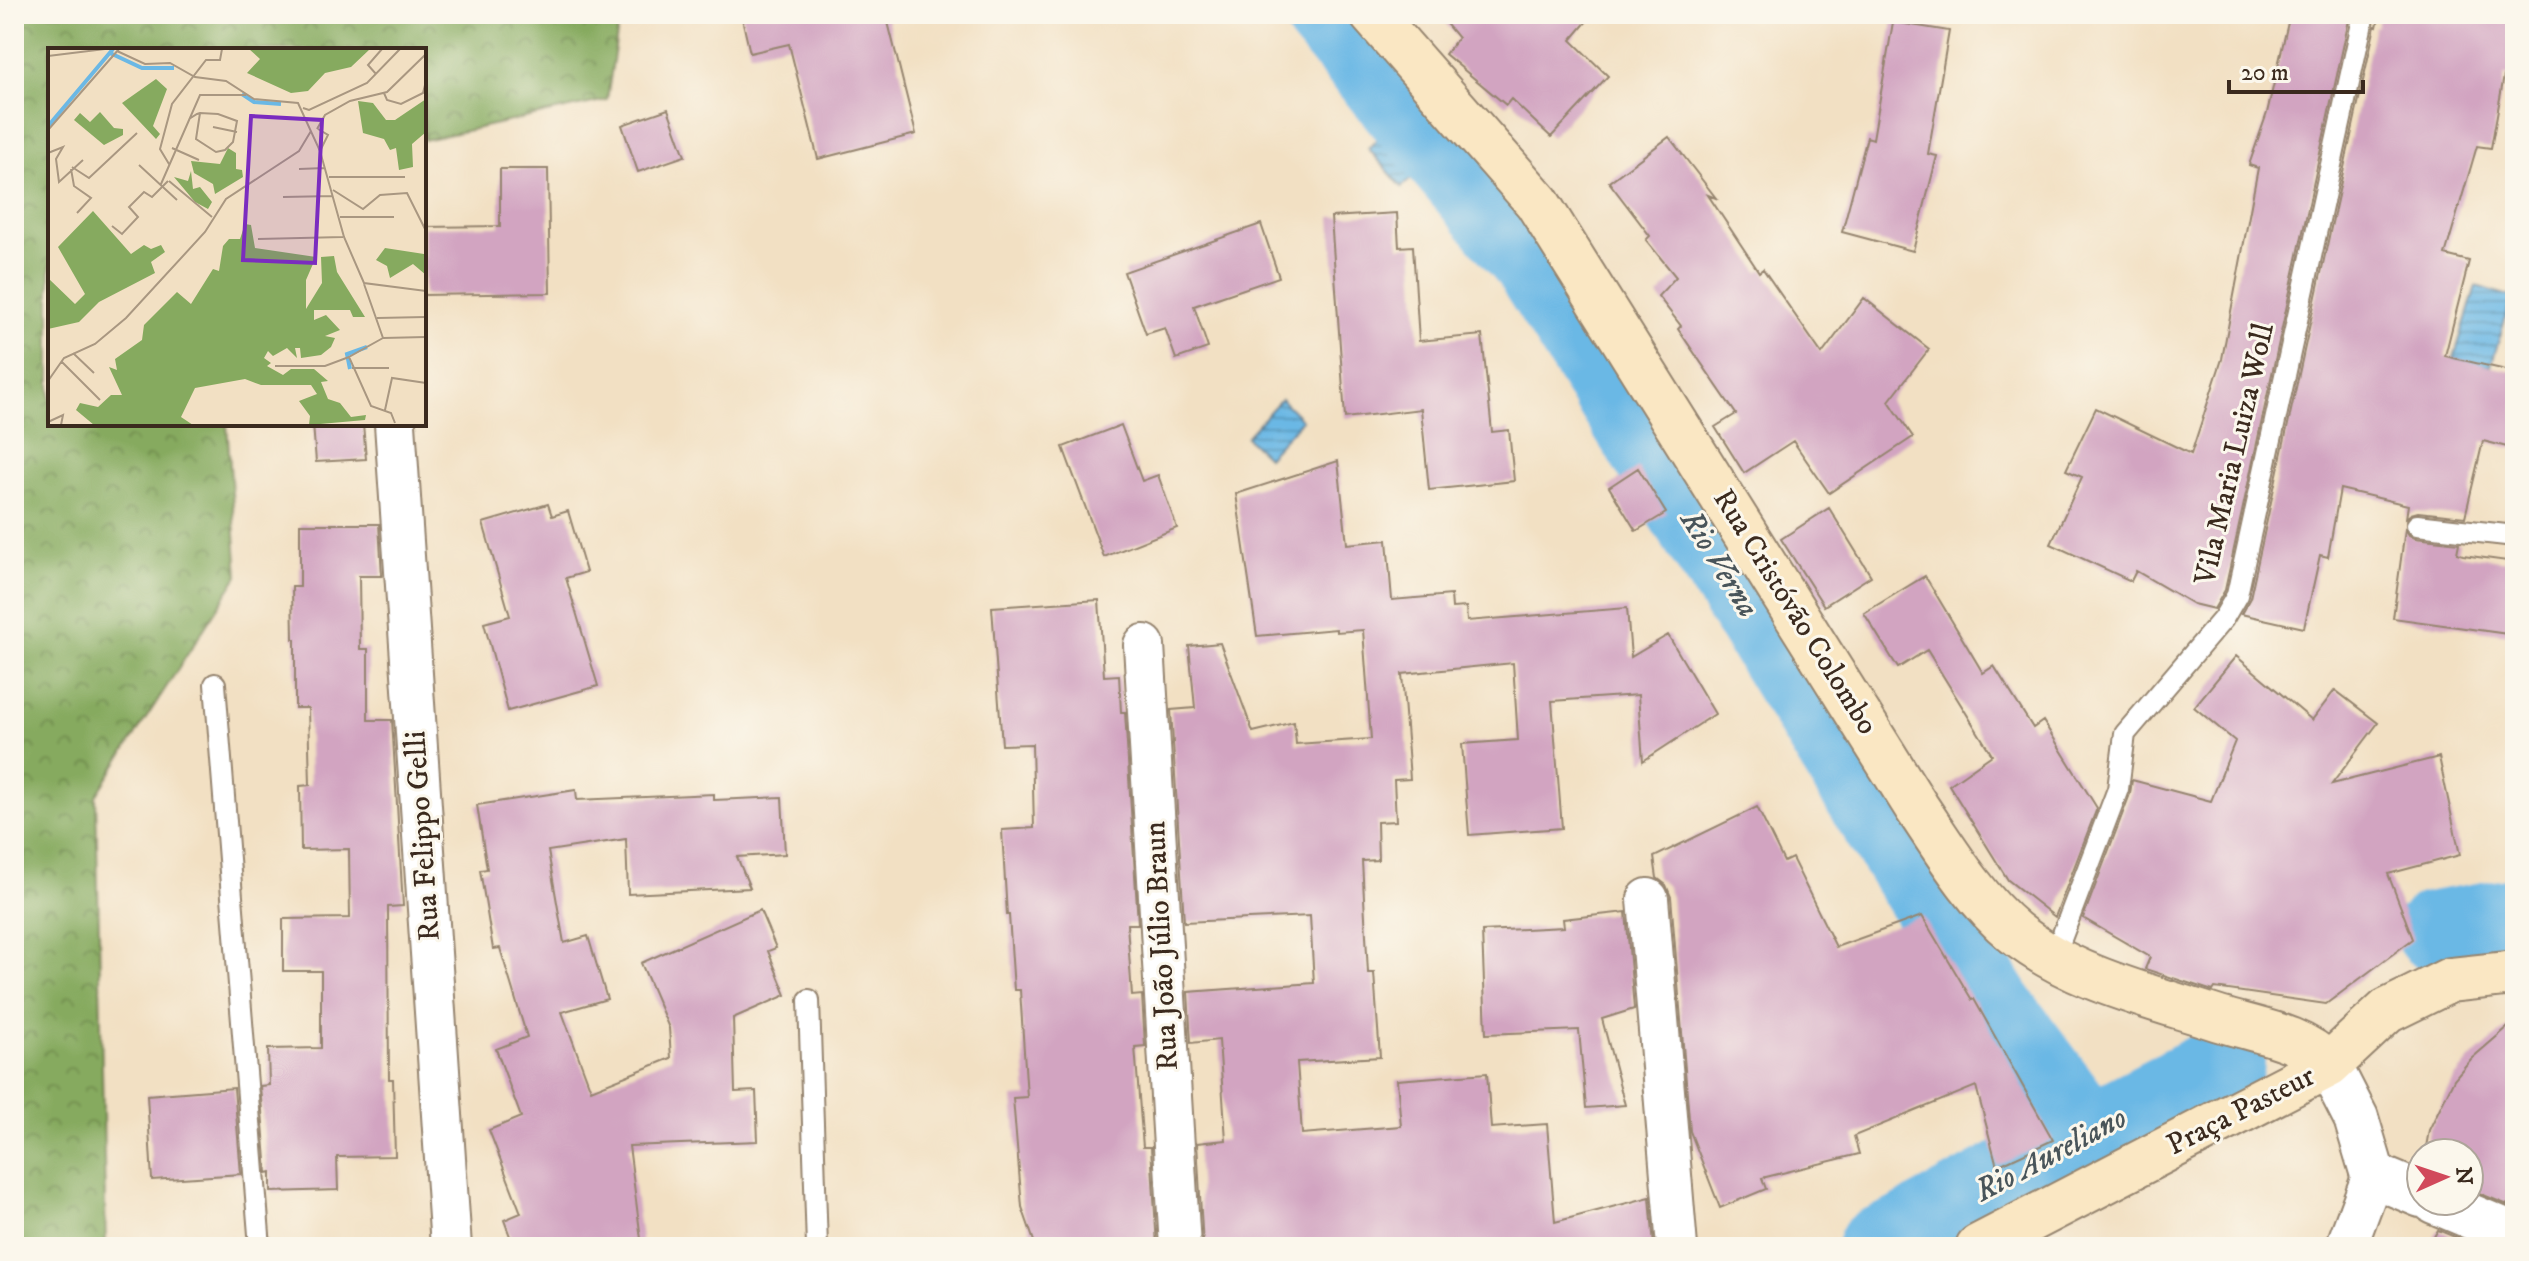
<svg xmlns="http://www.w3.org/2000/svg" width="2529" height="1261" font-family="'IM FELL DW Pica',serif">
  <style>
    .forest { fill: url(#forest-crowns); stroke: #606a3e; stroke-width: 2 }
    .water { fill: url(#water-rules); stroke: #537182; stroke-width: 2 }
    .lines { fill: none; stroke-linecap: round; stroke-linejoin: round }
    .river { stroke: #6bb8e5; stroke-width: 80 }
    .building { fill: #d2a4c1 }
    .service-casing { stroke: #968570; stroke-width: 24 }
    .minor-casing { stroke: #968570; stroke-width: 44 }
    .tertiary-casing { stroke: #968570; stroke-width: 48 }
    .secondary-casing { stroke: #968570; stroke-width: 48 }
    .service { stroke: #fff; stroke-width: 20 }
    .minor { stroke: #fff; stroke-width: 40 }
    .tertiary { stroke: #fff; stroke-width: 44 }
    .secondary { stroke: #fae7c3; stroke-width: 44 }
    .labels { text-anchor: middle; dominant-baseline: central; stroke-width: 6; stroke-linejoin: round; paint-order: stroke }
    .street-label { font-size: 30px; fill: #3b2a1e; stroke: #fbf7ec }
    .water-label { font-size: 32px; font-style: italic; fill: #49555a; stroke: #fbf7ec }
    .inset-river { fill: none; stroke: #6bb8e5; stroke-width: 4 }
    .inset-road { fill: none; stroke: #a99781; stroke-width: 2 }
    .view { fill: #7b2cbf; fill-opacity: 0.15; stroke: #7b2cbf; stroke-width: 4 }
    .inset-edge { fill: none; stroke: #3b2a1e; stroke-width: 4 }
  </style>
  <defs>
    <pattern id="forest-crowns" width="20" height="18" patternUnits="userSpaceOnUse" patternTransform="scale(2)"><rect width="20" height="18" fill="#86aa5f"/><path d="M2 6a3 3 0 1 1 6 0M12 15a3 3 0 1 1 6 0" fill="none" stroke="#6f8b4e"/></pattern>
    <pattern id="water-rules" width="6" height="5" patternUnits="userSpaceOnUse" patternTransform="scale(2)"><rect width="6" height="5" fill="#6bb8e5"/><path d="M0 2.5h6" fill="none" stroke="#5996b9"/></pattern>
  </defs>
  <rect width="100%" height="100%" fill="#fbf7ec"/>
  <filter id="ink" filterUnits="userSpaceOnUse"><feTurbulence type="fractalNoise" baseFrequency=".0125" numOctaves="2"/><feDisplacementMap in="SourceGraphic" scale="16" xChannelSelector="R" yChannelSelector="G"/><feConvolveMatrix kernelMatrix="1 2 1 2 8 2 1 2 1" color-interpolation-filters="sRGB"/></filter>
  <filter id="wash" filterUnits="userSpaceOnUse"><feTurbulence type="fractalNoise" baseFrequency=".006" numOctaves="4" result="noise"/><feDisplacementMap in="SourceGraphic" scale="32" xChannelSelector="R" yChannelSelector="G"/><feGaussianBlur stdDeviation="1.8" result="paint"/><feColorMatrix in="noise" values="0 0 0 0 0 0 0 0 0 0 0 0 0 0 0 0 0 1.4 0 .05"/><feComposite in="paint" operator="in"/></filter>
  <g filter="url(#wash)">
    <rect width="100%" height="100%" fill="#f2e0c3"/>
    <path class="forest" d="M14,14H620L607,100L424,140V50H50V424H227L238,576L96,796L106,1247H14Z"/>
    <path class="water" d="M1390,129L1424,167L1402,187L1368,148Z
      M2476,286L2512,297L2490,369L2454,358Z
      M1281,399L1302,420L1267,457L1246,437Z"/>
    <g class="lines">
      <path class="river" d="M1323,14L1528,257L1766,636L1994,1007L2089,1134
        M2434,931L2515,917
        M1877,1247L1897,1239L2089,1134L2225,1063"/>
    </g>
    <g id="blocks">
      <path class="building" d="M741,14H886L916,134L818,159L789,44L750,53Z
        M1438,14H1593L1571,40L1608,76L1551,137L1511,99L1506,105L1445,54L1458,38Z
        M2290,14H2325L2349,20L2225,590L2214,609L2193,604L2136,571L2131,581L2051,544L2082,477L2066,470L2096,408L2191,454L2222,359L2258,168L2249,165L2267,113Z
        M2380,14H2515V78L2504,76L2491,148L2477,146L2445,255L2469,261L2445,356L2515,372V449L2483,441L2465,517L2418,512L2411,514L2406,518L2408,505L2340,489L2328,557L2320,555L2304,628L2241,614L2250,598L2375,26L2377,27Z
        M1893,22L1949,31L1928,154L1937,156L1913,251L1842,232L1867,137L1873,139Z
        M668,109L685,156L638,172L622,125Z
        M1669,137L1716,198L1708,195L1759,272L1763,269L1822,354L1864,298L1929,349L1889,401L1913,437L1829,493L1793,441L1744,473L1715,427L1736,414L1678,329L1681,326L1658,296L1676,277L1646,240L1650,236L1609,182Z
        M500,169H548L550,293L424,295V227L500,226Z
        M1397,213L1399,247L1413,246L1419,341L1482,335L1492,432L1509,430L1514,481L1429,490L1421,409L1345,418L1331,217Z
        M1261,224L1279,277L1194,306L1208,348L1176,359L1165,328L1146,334L1124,272Z
        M313,424H363L366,459L316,462Z
        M1121,425L1142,481L1158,475L1177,528L1104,557L1063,447Z
        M1338,461L1347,544L1387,540L1392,600L1451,595L1452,608L1466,607L1467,621L1627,608L1631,657L1668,635L1715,714L1643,761L1638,695L1552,701L1562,828L1469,835L1462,744L1518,740L1513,663L1402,674L1410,779L1394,780L1396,821L1377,822L1378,860L1362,861L1368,973H1374L1380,1057L1297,1062L1302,1134L1401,1126L1397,1080L1487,1073L1491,1128L1547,1124L1555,1222L1650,1197L1654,1247H1203L1197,1143L1226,1140L1219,1040L1191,1043L1188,992L1314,983L1310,916L1184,922L1171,710L1195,708L1189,646L1220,643L1253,732L1294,722L1296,744L1371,739L1363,630L1336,632V629L1257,636L1236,494Z
        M1638,468L1666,513L1636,531L1609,487Z
        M548,504L552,516L568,511L586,572L566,578L598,686L508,711L484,623L510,616L483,523Z
        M1829,508L1871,576L1824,606L1781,539Z
        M300,524H379L382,576H359L360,649H368V720H392L403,906L388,907L389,1079H393L395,1156L337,1157L338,1190L271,1192V1172L267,1173L260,1086L269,1085L268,1049L321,1048V971H283V919L350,918L349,849L301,850L300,786L310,785L308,708H295V639H293L292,587H300Z
        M2405,529L2409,535L2415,538L2459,543L2457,553L2463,555L2515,562V635L2393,618Z
        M1925,576L1983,673L1994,666L2033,728L2043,721L2097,808L2055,917L2008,880L1949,785L1992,755L1927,650L1898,668L1864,613Z
        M1099,600L1104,676L1119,675L1121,712H1125L1138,924H1127L1132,996L1142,995L1145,1046L1135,1047L1143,1147H1151L1157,1247H1036L1022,1207L1013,1098L1027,1097L1020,990H1014L1009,915H1007L1002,830L1034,828L1032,744L1002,745L992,607Z
        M2236,656L2312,720L2335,690L2378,723L2332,784L2439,757L2460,855L2388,874L2413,939L2326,1004L2215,988L2213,991L2145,969L2150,957L2083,918L2130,794L2132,780L2211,801L2235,741L2194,707Z
        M576,790L577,800L714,794V800L782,797L785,854L737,857L750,888L628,894L626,839L548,851L564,943L588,936L607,999L562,1012L591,1090L671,1058L669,1028L641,963L760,910L776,948L768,951L786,995L733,1018L735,1092L756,1091L758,1141L629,1146L642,1247H514L504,1220L521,1213L489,1130L521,1117L496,1049L527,1037L500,948L493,949L480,870L487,869L477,805Z
        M1757,807L1784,862L1792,858L1836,947L1922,916L1972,1000L1974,999L2053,1140L1997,1166L1976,1086L1854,1136L1859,1154L1762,1178L1766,1189L1720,1208L1690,1131L1671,897L1666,885L1657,878L1654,857Z
        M1626,912L1634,1009L1602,1019L1625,1105L1586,1108L1579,1030L1486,1034L1482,931L1564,927L1563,919Z
        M2515,1021V1208L2469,1189V1153H2425L2429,1130L2454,1079L2471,1059Z
        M234,1088L241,1174L152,1180L147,1095Z
        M2438,1230L2479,1247H2428Z"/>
    </g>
  </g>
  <g filter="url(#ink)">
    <use href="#blocks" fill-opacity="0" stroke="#968570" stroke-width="2"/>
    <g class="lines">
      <g class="service-casing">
        <path id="service" d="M2417,525L2515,536
          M215,684L260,1247
          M2053,960L2118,789L2125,734L2223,619L2237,595L2364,14
          M809,1000L817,1247"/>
      </g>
      <g class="minor-casing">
        <path id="minor" d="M395,424L451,1247
          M1144,645L1180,1247
          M1648,899L1677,1247
          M2346,1247L2373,1175"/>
      </g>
      <g class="tertiary-casing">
        <path id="tertiary" d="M2329,1065L2356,1118L2373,1175L2421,1195
          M2434,1201L2515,1235"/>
      </g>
      <g class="secondary-casing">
        <path id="secondary" d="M1372,14L1537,202L1917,808C1944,848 1976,901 2014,932C2072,979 2149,996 2219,1019C2258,1031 2300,1036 2329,1065
          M1978,1247L2329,1065L2387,1011L2450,980L2515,973"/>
      </g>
      <use href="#service" class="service"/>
      <use href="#minor" class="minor"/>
      <use href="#tertiary" class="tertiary"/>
      <use href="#secondary" class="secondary"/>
    </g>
  </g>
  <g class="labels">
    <g class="street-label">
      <text transform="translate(2235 454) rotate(-77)">Vila Maria Luiza Woll</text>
      <text transform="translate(1795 612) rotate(58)">Rua Cristóvão Colombo</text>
      <text transform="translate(423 836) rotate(-94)">Rua Felippo Gelli</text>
      <text transform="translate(1162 946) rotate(-93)">Rua João Júlio Braun</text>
      <text transform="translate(2241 1111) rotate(-27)">Praça Pasteur</text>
    </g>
    <g class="water-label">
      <text transform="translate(1719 564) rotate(58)">Rio Verna</text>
      <text transform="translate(2051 1155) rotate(-28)">Rio Aureliano</text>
    </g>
  </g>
  <g transform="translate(48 48)">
    <rect width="378" height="378" fill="#f2e0c3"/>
    <path d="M201,1H322L303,19L277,25L260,43L243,45L199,25L212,11ZM108,31L119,41L105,78L112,86L108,91L74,55ZM378,51V84L364,96L365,119L351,122L348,100L342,102L336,91L315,85L310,53L325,55L338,72H347ZM52,64L66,80L75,81V87L56,97L26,72L32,65L42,74ZM180,100L188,105V121L194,122L195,129L167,146L165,136L146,125L143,113L172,116ZM143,123L145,141L152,139L164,154L160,161L147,154L126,129L140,133ZM45,163L83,206L96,197L103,201L113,197L117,204L103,214L107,225L51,254L31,274L0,281V230L27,256L37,246L10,199ZM197,176L203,177L207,200L268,209L258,232V261L274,235L273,209L286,208L289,224L317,269H305L302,262H266V272L278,267L292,282L277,288L287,290L283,299L273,307L253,310L252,300H247L249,310L239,300L225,308L220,303L216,310L223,315L219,318L235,327L243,321H266L280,333L273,334L280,351L292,355L303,369L318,367L317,372L261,377L262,368L251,353L269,346L263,337H213L197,331L147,340L133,369L145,377H46L28,362L32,355L50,359L63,347H74L61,319L69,322L67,311L94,292L96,277L129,244L143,256L165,221L171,223L175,198L181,191H192ZM337,200L376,206L378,227L365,216L342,230L339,218L328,212Z" fill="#86aa5f"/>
    <path class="inset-river" d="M62,5L94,20H126M194,46L206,54L233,56M1,77L65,1M302,321L299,306L319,299"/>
    <path class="inset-road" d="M69,3L97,16L122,15L147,29L178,33L206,51L250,55L272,103L296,189L316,235L378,243M0,8L57,1M328,26L320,17L334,1M336,45L339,52L353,56L375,45L378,33M255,60L261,62L319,35L352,1M141,71L149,66L152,65L170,66L189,73L185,94L177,102L168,104L148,91L152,65M165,79L189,84M269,81L277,67L302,53L339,44L378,6M270,81L280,87L272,103M0,82L71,1M124,100L151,112M0,105L15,99L8,111L11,134L35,112M121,116L112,101L124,56L158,12H172L174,1M91,117L129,152M24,119L41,130L89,85M23,121L26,138L43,150L29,165M251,121L277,120M281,129H357M121,133L164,169M113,136L152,47H198M285,142L315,161L332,147L359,145L378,183M235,149L285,148M292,169H346M64,178L74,186L90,169L81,159L96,144L104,149L120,133M210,191L295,189M316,236L335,290M329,270L378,269M335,290L301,309L323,358L343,365L347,375M335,290L378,289M25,305L46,325M14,314L52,352M227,318H277L301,309M304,320H341M0,333L16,310L47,296L78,270L157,184L178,151L251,103L263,83M337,362L344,330L378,335M0,374L15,367L13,377"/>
    <path class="view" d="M203,68L274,72L267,215L195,212Z"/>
    <rect width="378" height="378" class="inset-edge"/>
  </g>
  <rect width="2529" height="1261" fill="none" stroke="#fbf7ec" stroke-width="48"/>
  <g transform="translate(2445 1177) rotate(87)"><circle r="38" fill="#fbf7ec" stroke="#aea59a" stroke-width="2"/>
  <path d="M0-6L14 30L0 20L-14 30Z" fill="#d1495b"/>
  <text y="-12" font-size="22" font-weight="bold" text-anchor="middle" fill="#3b2a1e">N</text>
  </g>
  <path d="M2229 80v12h134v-12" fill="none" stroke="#3b2a1e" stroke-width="4"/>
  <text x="2241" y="80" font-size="24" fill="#3b2a1e" stroke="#fbf7ec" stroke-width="6" paint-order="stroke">20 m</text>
</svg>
